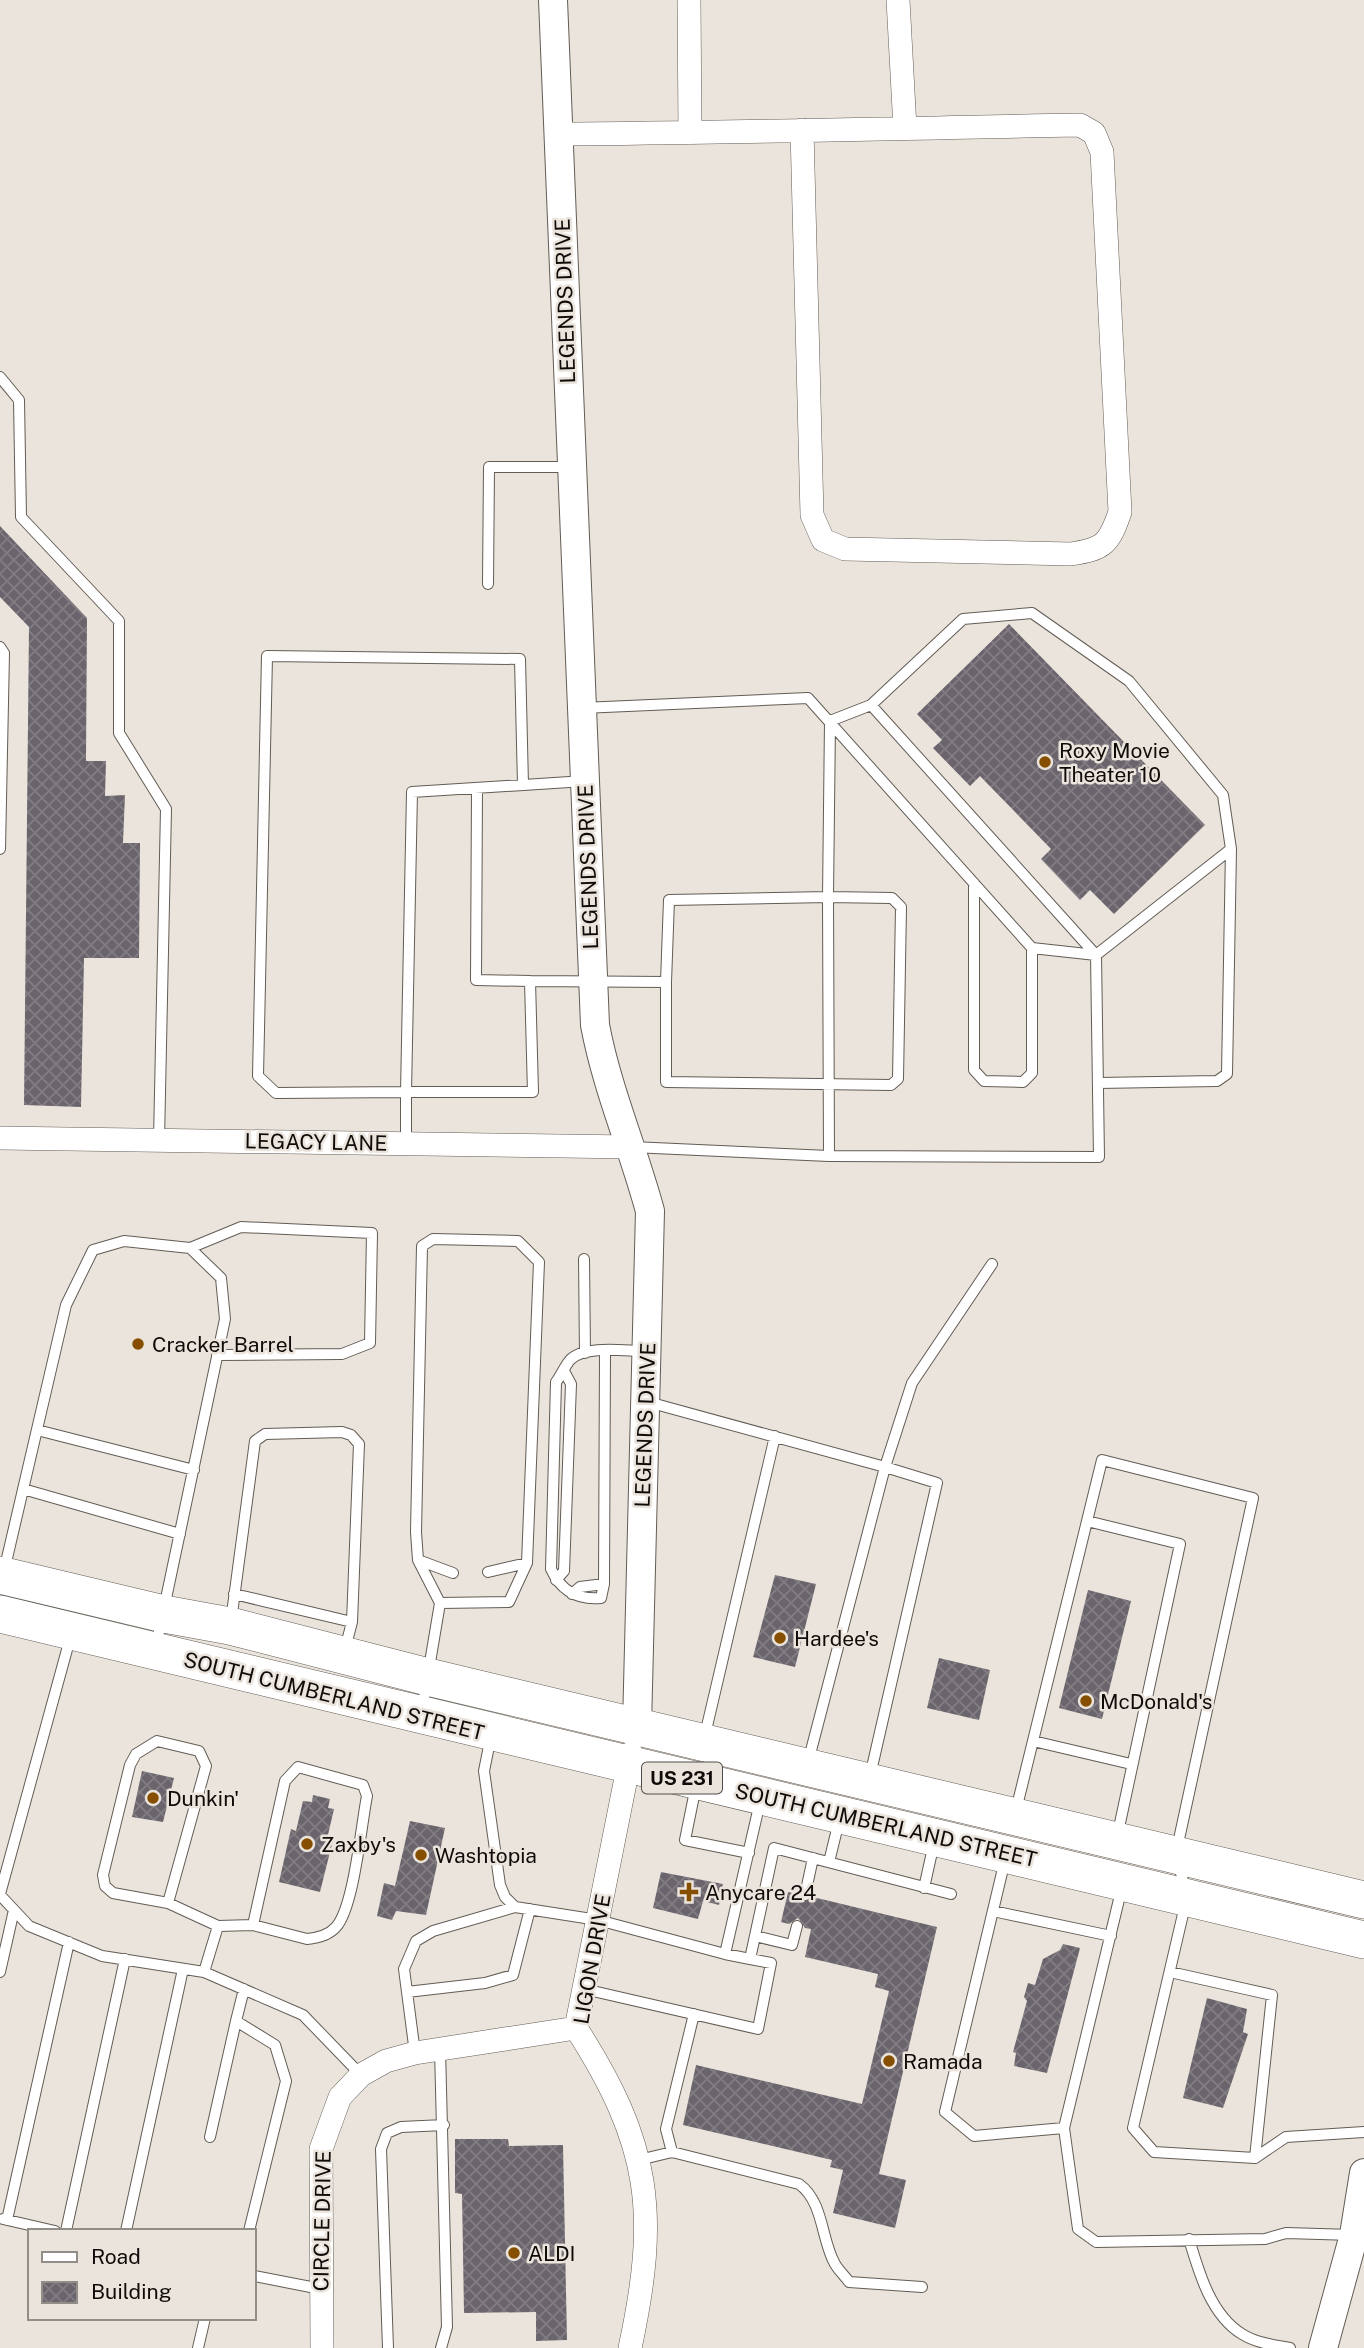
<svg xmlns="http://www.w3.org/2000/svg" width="1364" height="2348" font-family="'Public Sans',sans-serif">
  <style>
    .building { fill: url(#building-cross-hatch) }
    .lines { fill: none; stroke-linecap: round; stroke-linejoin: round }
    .service-casing { stroke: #625c55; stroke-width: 12 }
    .minor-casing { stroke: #625c55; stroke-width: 24 }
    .tertiary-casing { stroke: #625c55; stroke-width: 30 }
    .primary-casing { stroke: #625c55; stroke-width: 38 }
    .service { stroke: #fff; stroke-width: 10 }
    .minor { stroke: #fff; stroke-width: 23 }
    .tertiary { stroke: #fff; stroke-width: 28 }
    .primary { stroke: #fff; stroke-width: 37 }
    .poi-dot { fill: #864f00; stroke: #ebe4dc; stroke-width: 2.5 }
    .labels { text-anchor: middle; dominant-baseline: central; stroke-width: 5; stroke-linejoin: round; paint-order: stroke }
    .shield { fill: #ebe4dc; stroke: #504c48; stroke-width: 2 }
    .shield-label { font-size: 19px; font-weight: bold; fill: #0e0b09 }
    .street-label { font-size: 21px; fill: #0e0b09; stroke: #ebe4dc }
    .poi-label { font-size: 21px; fill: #0e0b09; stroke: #ebe4dc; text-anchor: start }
  </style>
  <defs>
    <pattern id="building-cross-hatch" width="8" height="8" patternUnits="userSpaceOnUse" patternTransform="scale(1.75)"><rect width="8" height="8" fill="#6a656c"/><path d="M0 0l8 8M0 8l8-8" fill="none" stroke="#817d82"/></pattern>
  </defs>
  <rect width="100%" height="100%" fill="#ebe4dc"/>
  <path class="building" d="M0,526L87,618L86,761H106L105,796L125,795L123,843H140L139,958H84L81,1107L24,1105L29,627L0,597Z
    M1009,624L1205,825L1114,914L1090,890L1080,900L1041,859L1051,849L980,776L970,786L933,748L942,740L917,714Z
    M775,1575L816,1584L795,1667L753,1657Z
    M1088,1590L1131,1601L1102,1719L1059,1708Z
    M939,1658L990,1670L979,1720L927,1708Z
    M142,1771L174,1778L163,1822L132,1817Z
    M313,1795L330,1799L328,1808L334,1809L327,1839L333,1840L320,1892L279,1882L291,1829L296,1831L303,1801L312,1802Z
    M410,1821L445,1828L426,1915L396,1911L392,1920L377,1916L384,1883L395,1886Z
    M661,1872L723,1884L719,1905L703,1901L698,1919L653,1908Z
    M788,1892L797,1894L803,1902L813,1897L937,1927L879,2174L906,2180L895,2228L833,2213L843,2170L830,2167L832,2160L683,2125L696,2065L862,2104L889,1991L875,1987L878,1974L805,1957L811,1929L805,1928L798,1918L789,1924L781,1922Z
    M1063,1944L1080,1948L1047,2073L1014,2066L1016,2053L1013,2052L1027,2001L1024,1997L1028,1983L1035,1985L1043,1959L1060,1950Z
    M1207,1998L1247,2009L1243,2032L1248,2034L1223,2108L1183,2098Z
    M455,2139H508L509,2146L563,2145L567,2340L536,2341V2312L464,2313L462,2194L455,2193Z"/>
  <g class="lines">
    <g class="service-casing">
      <path id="service" d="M0,377L19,400L21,517L119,621V733L166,809L159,1140
        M488,584L489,467H572
        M0,647L4,653L0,849
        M582,708L808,698L1032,948L1096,955L1099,1157L829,1156L632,1147
        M523,785L520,659L267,656L258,1076L276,1093L406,1092L412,792L585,781
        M477,788L476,980L530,981
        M974,883V1070L984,1081L1023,1082L1032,1073V948
        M666,982V1082L891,1085L898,1079L901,907L892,898L828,897L830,721L871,705L963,619L1032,613L1129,681L1223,795L1231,849L1096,955L871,705
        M1098,1083L1217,1081L1227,1074L1231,849
        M406,1144V1092H533L530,981L666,982L669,900L828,897L829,1156
        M190,1248L241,1227L372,1233L370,1343L342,1354L217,1355
        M584,1259L585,1353
        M605,1352L604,1584L601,1598C577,1600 561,1591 551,1569L556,1382C561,1376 565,1365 571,1359C586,1345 625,1351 644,1351
        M648,1402L885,1467L808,1762
        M37,1430L194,1470
        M23,1489L180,1534
        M1087,1521L1180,1544L1117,1837
        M418,1560L453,1573
        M4,1571L66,1305L93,1250L124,1241L190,1248L221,1278L225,1319L156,1646
        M488,1572L527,1563
        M556,1580L564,1571L571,1384L564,1371
        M234,1594L352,1622
        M572,1594L580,1587L604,1584
        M231,1621L255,1441L265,1434L342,1432L351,1435L359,1444L352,1622L345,1649
        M422,1710L440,1603L418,1560L416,1532L422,1246L433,1239L518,1241L539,1262L527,1563L509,1602L440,1603
        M491,1736L484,1771L500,1885L505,1897L515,1907
        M704,1739L775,1436
        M1033,1741L1131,1764
        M870,1776L937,1483L885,1467L912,1383L992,1264
        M696,1786L685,1840L749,1853
        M1016,1810L1102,1460L1253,1498L1176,1853L1187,1897L1133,2128L1154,2152L1255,2158L1286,2137L1364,2132
        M1005,1860L945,2112L974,2136L1064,2128L1122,1887
        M829,1862L839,1821
        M924,1888L934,1843
        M0,1894L71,1635
        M0,1895L29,1926L102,1956L204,1972L303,2015L361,2075
        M805,1895L813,1858
        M168,1903L206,1766L199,1751L157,1741L136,1754L130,1765L103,1875L105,1886L113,1893L168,1903L218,1926L204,1972
        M993,1911L1111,1936
        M218,1926L253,1925L307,1939C317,1938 329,1935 336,1927C354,1907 361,1826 367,1796L363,1785L298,1767L285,1781L253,1925
        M755,1936L792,1945L797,1926
        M725,1954L750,1959
        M0,1972L14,1910
        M1170,1972L1272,1995L1255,2158
        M244,1989L236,2021L275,2045L286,2081L249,2231
        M584,1989L758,2029L771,1963L750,1959L774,1848L951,1894
        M407,1992L485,1983L513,1975L530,1909
        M440,2049L447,2327L441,2348
        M415,2053L404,1969L416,1941L433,1931L515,1907L598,1920L725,1954L760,1802
        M1064,2128L1078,2229L1096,2242L1265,2239L1286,2233L1353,2235
        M210,2137L236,2021
        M672,2152L666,2129L694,2014
        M639,2160L672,2152L799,2184C824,2202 821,2240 835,2264C839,2271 845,2276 849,2282L922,2287
        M3,2219L55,2231
        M7,2220L69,1942
        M66,2231L125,1959
        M126,2231L183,1969
        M1189,2239C1199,2273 1211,2315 1242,2334C1256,2343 1274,2345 1290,2348
        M254,2276L321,2289
        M198,2348L205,2318
        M388,2348L381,2149L387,2133L401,2127L444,2125"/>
    </g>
    <g class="minor-casing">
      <path id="minor" d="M689,0L690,133
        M898,0L905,128
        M558,134C732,133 906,128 1080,125L1094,133L1102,152L1120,512C1109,544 1104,549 1071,554L845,549L823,540L812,515L802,130
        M0,1138L632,1147
        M322,2348L321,2149L340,2097L361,2075L386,2061L415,2053L576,2028
        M630,2348C659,2213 651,2145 576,2028L631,1753"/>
    </g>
    <g class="tertiary-casing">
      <path id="tertiary" d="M553,0L595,1025C607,1089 633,1148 650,1211L637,1726
        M1323,2348L1354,2235L1364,2173"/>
    </g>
    <g class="primary-casing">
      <path id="primary" d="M0,1575L164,1614L230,1626L428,1677L1364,1900
        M0,1614L1364,1940"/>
    </g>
    <use href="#service" class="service"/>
    <use href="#minor" class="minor"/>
    <use href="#tertiary" class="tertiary"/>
    <use href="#primary" class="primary"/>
  </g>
  <g class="poi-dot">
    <circle cx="1045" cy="762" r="7"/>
    <circle cx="138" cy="1344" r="7"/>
    <circle cx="780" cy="1638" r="7"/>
    <circle cx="1086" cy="1701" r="7"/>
    <circle cx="153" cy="1798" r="7"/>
    <circle cx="307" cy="1844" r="7"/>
    <circle cx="421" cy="1855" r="7"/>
    <path d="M685.5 1881.5h7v7h7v7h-7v7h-7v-7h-7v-7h7z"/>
    <circle cx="889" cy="2061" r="7"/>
    <circle cx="514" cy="2253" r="7"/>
  </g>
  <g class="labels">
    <rect class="shield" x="642" y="1762.5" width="80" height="31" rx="5"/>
    <g class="shield-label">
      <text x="682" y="1778">US 231</text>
    </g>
    <g class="street-label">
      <text transform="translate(565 301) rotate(-92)">LEGENDS DRIVE</text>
      <text transform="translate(588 867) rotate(-92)">LEGENDS DRIVE</text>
      <text transform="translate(316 1142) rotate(1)">LEGACY LANE</text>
      <text transform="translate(645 1425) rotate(-88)">LEGENDS DRIVE</text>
      <text transform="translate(334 1696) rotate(14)">SOUTH CUMBERLAND STREET</text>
      <text transform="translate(886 1825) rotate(13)">SOUTH CUMBERLAND STREET</text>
      <text transform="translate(592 1959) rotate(-80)">LIGON DRIVE</text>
      <text transform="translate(322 2221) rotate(-89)">CIRCLE DRIVE</text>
    </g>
    <g class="poi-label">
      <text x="1059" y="750">Roxy Movie<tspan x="1059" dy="24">Theater 10</tspan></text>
      <text x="152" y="1344">Cracker Barrel</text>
      <text x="794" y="1638">Hardee's</text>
      <text x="1100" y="1701">McDonald's</text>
      <text x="167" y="1798">Dunkin'</text>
      <text x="321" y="1844">Zaxby's</text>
      <text x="435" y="1855">Washtopia</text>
      <text x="705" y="1892">Anycare 24</text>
      <text x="903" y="2061">Ramada</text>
      <text x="528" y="2253">ALDI</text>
    </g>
  </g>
  <rect x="28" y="2229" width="228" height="91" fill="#ebe4dc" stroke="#938d88" stroke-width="2"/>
  <rect x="42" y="2252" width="35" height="10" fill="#ffffff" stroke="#938d88" stroke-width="2"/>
  <text x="91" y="2264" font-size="21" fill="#0e0b09">Road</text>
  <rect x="42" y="2282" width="35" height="21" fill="url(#building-cross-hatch)" stroke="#938d88" stroke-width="2"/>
  <text x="91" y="2299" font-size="21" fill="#0e0b09">Building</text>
</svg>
